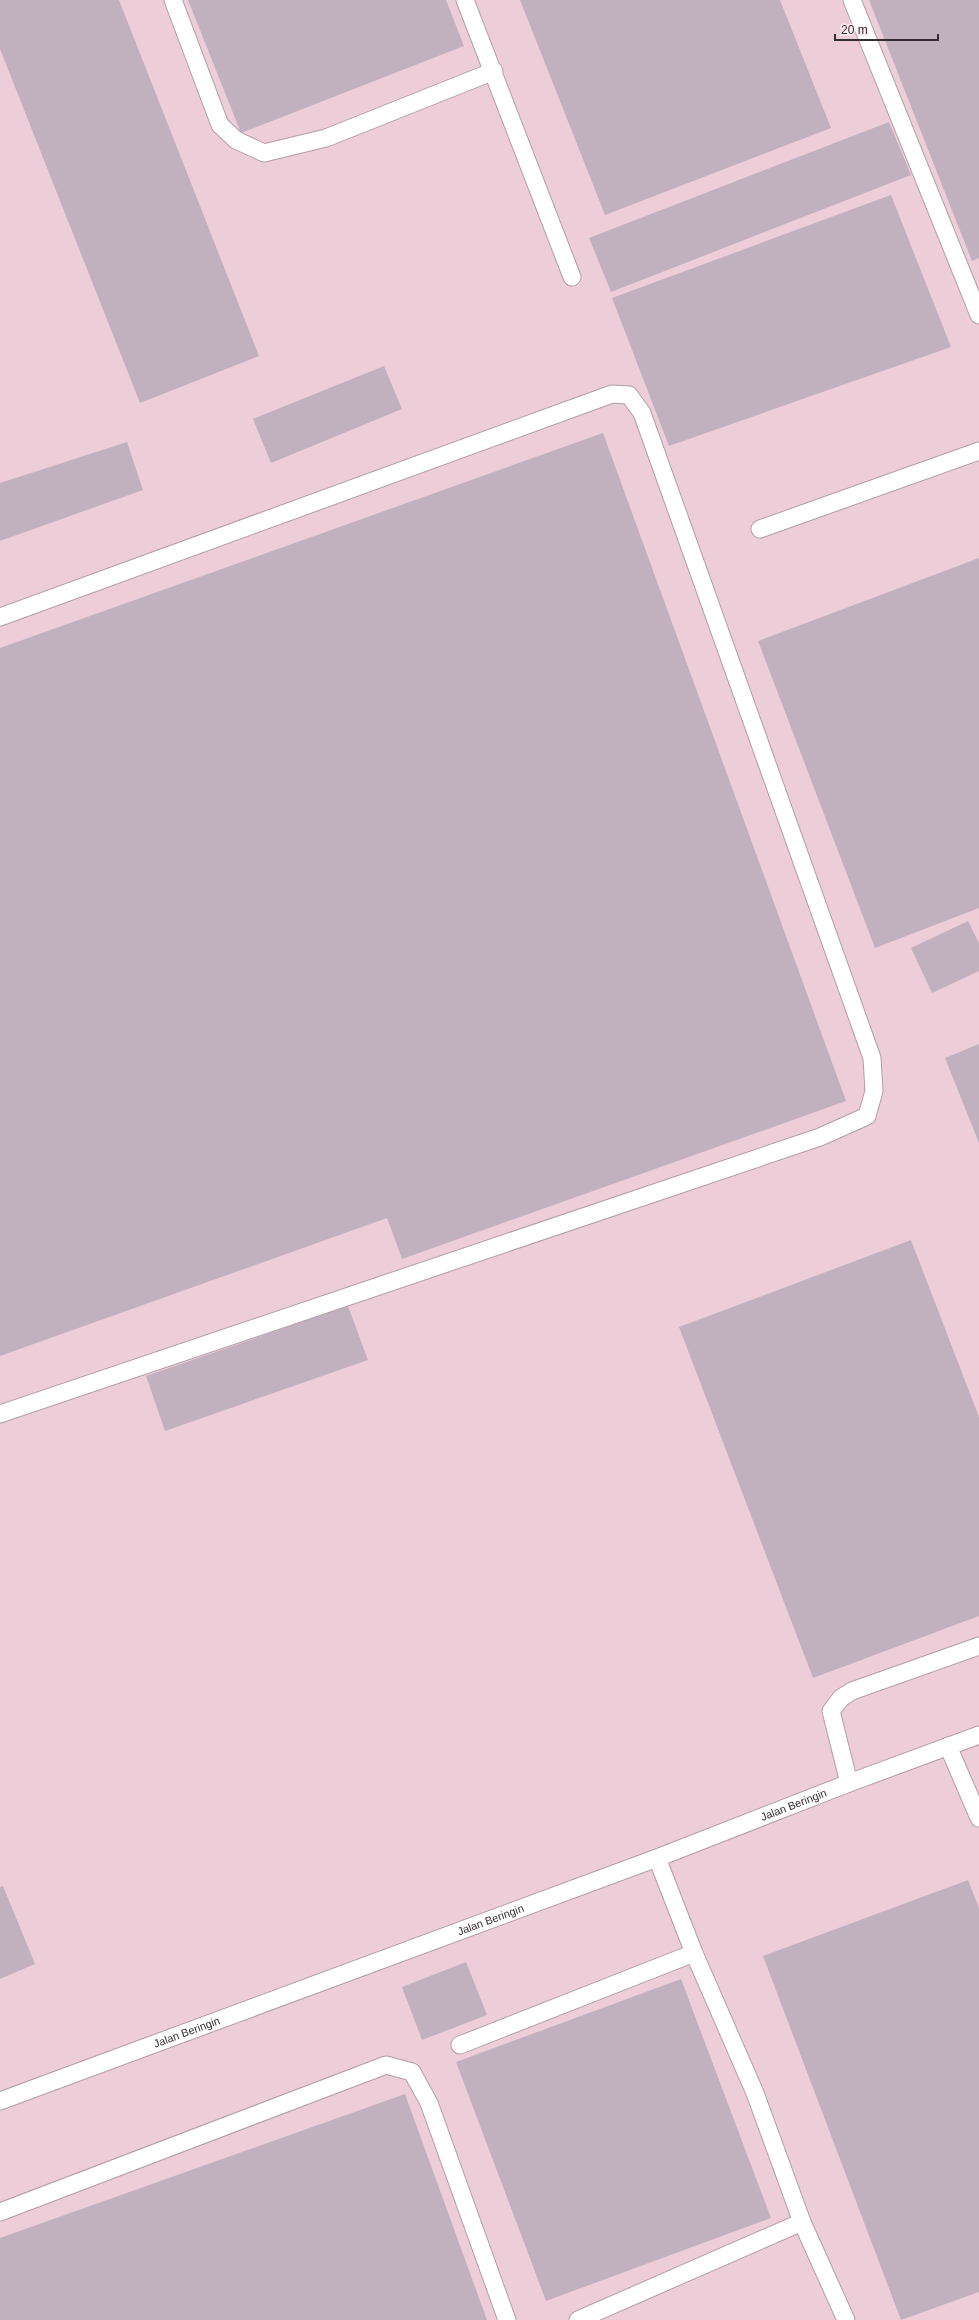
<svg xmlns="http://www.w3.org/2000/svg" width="979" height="2320" font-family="Helvetica,sans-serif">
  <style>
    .built { fill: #edced8 }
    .building { fill: #c1b1bf }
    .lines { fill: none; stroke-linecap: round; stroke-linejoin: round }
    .service-casing { stroke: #b29da4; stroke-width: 19 }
    .service { stroke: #fff; stroke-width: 17 }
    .labels { text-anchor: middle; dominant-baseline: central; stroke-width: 3; stroke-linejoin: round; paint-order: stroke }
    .street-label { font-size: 11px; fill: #352c2f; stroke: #feecf2 }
  </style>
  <rect width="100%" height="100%" fill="#f4dde5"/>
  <path class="built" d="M0,0H979V2320H0Z"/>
  <path class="building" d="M0,0H119L259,356L140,403L0,49Z
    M188,0H446L464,46L241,133Z
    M520,0H780L831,128L605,215Z
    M869,0H979V258L972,261Z
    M889,122L911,175L611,292L589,238Z
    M891,195L951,347L669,446L612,298Z
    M384,366L402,409L271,463L253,419Z
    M603,433L846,1101L402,1259L387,1218L0,1356V648Z
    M127,442L143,490L0,541V483Z
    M979,558V908L875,948L758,641Z
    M968,921L979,943V971L932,993L911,948Z
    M979,1044V1143L945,1058Z
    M911,1240L979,1417V1616L813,1678L679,1327Z
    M348,1306L368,1360L165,1431L146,1376Z
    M968,1880L979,1908V2292L901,2320L763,1956Z
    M3,1886L35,1964L0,1979V1887Z
    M466,1962L487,2015L422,2040L402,1987Z
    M681,1979L771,2218L546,2301L456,2062Z
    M405,2094L487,2320H0V2238Z"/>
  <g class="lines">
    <g class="service-casing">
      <g id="service">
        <path d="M173,0L220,125L236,140L264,153L326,138L494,71"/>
        <path d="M465,0L572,277"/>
        <path d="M852,0L979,315"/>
        <path d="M760,529L979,451"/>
        <path d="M0,617L612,394L629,395L642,413L872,1058L874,1091L867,1116L820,1137L0,1414"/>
        <path d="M948,1746L979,1818"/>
        <path d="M849,1783L831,1711L841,1698L852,1691L979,1646"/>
        <path d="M657,1858L694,1953L755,2093L802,2222L846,2320"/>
        <path d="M460,2045L694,1953"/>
        <path id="s1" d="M0,2101L657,1858L849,1783L979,1735"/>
        <path d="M0,2212L386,2065L412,2072L429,2103L507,2320"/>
        <path d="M578,2320L802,2222"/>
      </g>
    </g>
    <use href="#service" class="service"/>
  </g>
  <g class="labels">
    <g class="street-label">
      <text stroke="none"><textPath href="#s1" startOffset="847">Jalan Beringin</textPath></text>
      <text stroke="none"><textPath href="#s1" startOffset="523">Jalan Beringin</textPath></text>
      <text stroke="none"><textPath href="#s1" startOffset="199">Jalan Beringin</textPath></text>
    </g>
  </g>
  <path d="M835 34v6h103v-6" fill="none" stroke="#352c2f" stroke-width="2"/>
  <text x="841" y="34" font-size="12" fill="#352c2f" stroke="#feecf2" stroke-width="3" paint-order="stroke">20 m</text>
</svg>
